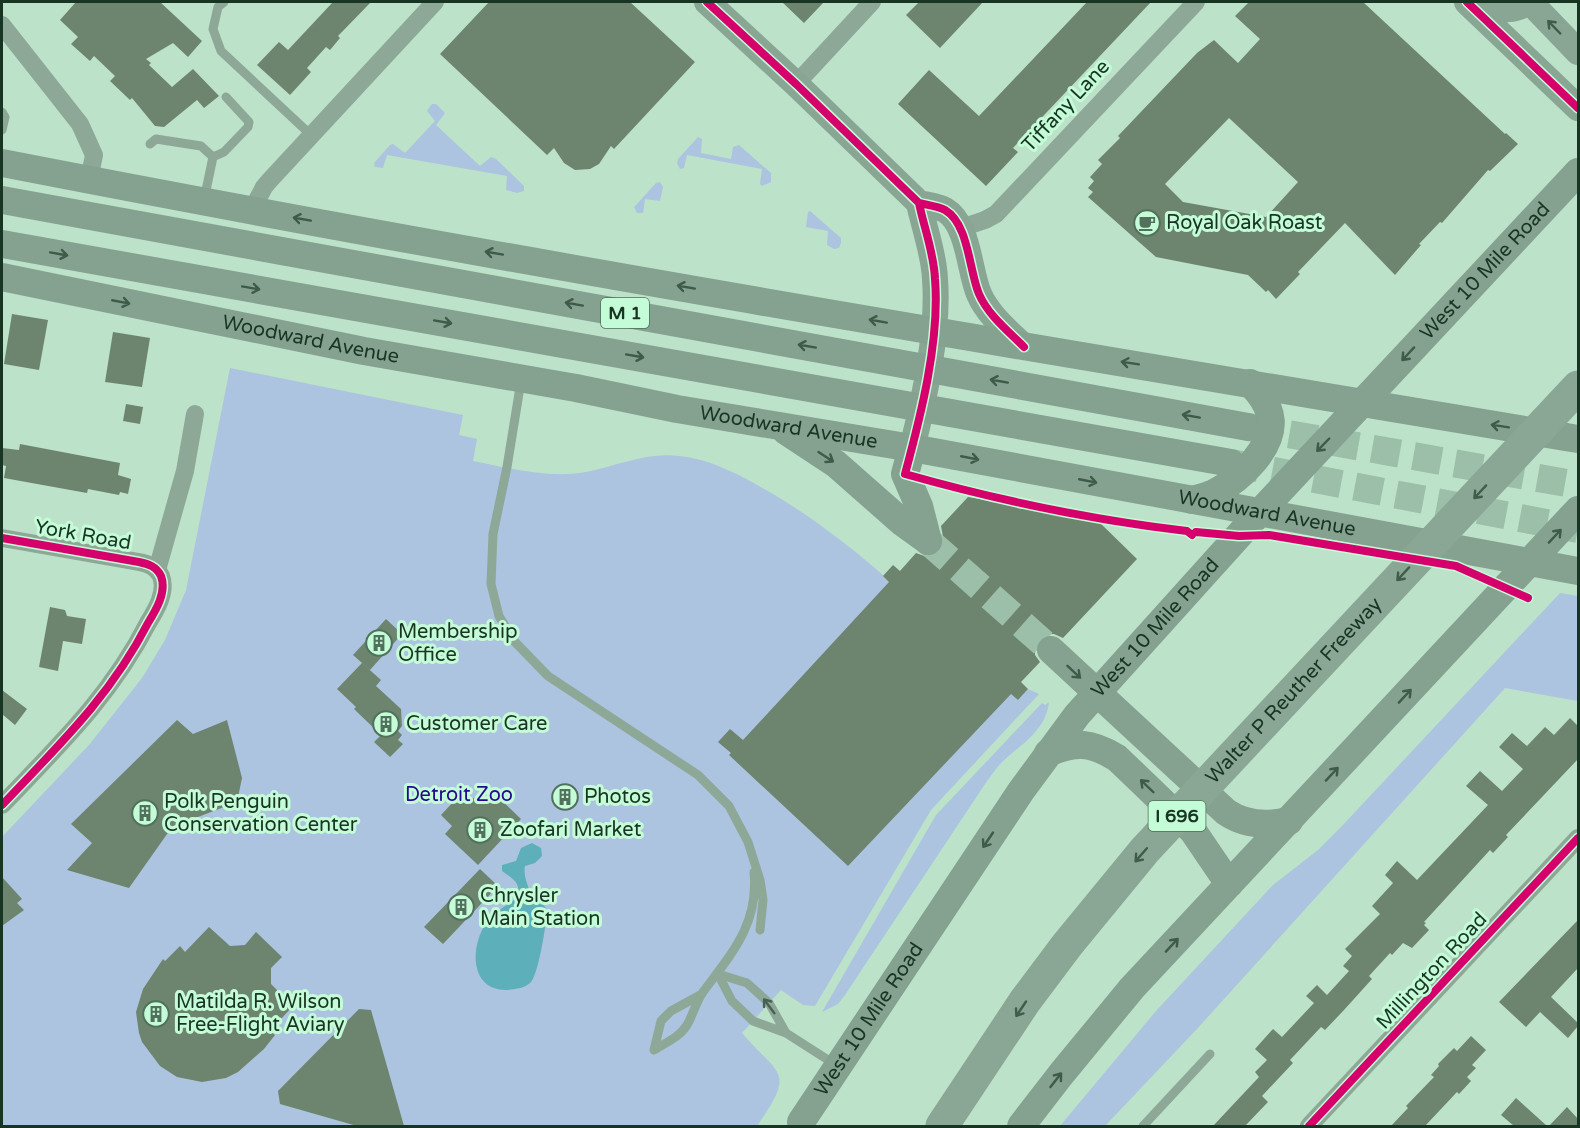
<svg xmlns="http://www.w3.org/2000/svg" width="1580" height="1128" font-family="'Varela Round',sans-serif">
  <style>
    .green { fill: #acc4df }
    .water { fill: #5db0b9 }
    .building { fill: #6d846e; fill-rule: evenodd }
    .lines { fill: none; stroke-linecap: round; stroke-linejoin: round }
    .primary-tunnel { stroke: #9bbfa8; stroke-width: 28; stroke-dasharray: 28 14; stroke-linecap: butt }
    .lane { stroke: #8ea898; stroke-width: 9 }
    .street { stroke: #8ea898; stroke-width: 18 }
    .secondary { stroke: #88a693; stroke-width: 26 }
    .primary { stroke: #85a190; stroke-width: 28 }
    .highway { stroke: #8aa695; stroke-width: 33 }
    .cycleway-casing { stroke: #c4fcd7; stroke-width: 11 }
    .cycleway { stroke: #d6006c; stroke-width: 8 }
    .oneway { stroke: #3f5c4a }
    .oneway2 { stroke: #3e5a49 }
    .oneway3 { stroke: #405c4b }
    .oneway4 { stroke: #476252 }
    .labels { text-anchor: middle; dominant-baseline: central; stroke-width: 6; stroke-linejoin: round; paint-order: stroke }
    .shield { fill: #c4fcd7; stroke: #4c7059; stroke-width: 1.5 }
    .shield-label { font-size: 18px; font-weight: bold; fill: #183423 }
    .street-label { font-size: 20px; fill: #183423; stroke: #c4fcd7 }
    .poi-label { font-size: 20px; fill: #183423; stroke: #c4fcd7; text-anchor: start }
    .park-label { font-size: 20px; fill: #240690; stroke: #c4fcd7 }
  </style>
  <rect width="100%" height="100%" fill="#bce2c9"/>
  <path class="green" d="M432,104H436L445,113L436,125L480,166L491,157L496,159L524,186V191L517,193L506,190L507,176L387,155L383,168L375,167L374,163L390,145L393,144L405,153L435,121L427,111Z
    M698,137L702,139L701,153L731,159L733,147L739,145L771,173V182L762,186L760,184L762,169L687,155L684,168L680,169L677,163L678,159Z
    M660,182L663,187L660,201L645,199L643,213H637L634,207L637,204L656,183Z
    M810,211L841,238V243L839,248L834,249L827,245L828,231L806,227L808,212Z
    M230,368L463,415L459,435L477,439L473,461C509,468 549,479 586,472C617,466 646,452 679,456C709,459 734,472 759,486C857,540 936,625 1018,700L1028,689L1039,694L931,810L815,1006L803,1005L781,990L742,1033C780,1077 796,1070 757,1126H2V837L89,745L142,678L165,640L186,590Z
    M1560,593L1578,596V701L1505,688L1196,1030L1105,1126H1060L1156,1011L1273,885L1318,850L1342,826Z
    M1049,702C1046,730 1022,744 1003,761C996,768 991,776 985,784L845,995L838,1004L822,1012L936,815L1042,703L1045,705Z"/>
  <path class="water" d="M532,843L541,848L542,856L535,863L525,866C523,874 528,889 533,896C539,902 544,902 547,911C546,925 539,972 531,982C526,987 521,988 515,989C471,997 468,951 486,923C495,910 508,906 518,896C521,882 511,878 502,871V865L516,861L521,848Z"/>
  <path class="building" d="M76,2H160L202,41L188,57L173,43L146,59L151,63L149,65L172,87L193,69L219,96L204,108L197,100L164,127L155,126L132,98L130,100L110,81L115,76L94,56L90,61L71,44L78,37L60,20Z
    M333,2H371L338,36L340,38L330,50L326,47L307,68L311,72L290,95L257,65L279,42L288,50Z
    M489,2H630L695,62L614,149L611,146L599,164L590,169L575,170L564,163L554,148L547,155L440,54Z
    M782,2H824L804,23Z
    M919,2H983L940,48L906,15Z
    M1087,2H1151L1013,148L1018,152L986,186L898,104L929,70L979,116Z
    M1249,2H1363L1505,134L1506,133L1518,144L1490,171L1488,170L1442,223L1440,222L1419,244L1421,245L1395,275L1345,223L1298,272L1300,274L1276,299L1268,290L1266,292L1248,275L1156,257L1088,197L1093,192L1088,188L1094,181L1090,177L1102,164L1098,160L1120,138L1118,136L1197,53L1214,40L1238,63L1260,39L1235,16ZM1229,118L1298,182L1266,217L1183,202L1165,184Z
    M12,314L48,320L39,370L4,364Z
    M113,332L150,338L142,387L105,382Z
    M126,404L143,407L140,424L123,421Z
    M20,444L120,463L118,475L131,479L128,494L120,492L119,495L88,489L87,493L4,478L6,466L2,465V448L19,450Z
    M968,497L1096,519L1137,559L1063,638L1054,634H1047L1039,638L1035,647V655L1040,662L1021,682L1028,689L1018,700L1011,694L848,866L729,755L731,753L718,742L730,729L743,740L889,582L883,576L893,565L900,571L916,553L927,557L939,553L944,542L941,526Z
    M50,607L65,610L67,616L86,619L82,644L63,641L58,671L39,667Z
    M386,619L402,634L370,670L353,655Z
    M362,663L381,680L376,686L401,709L402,726L398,731L402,735L398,740L403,744L390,757L374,742L381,735L354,709L356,707L337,689Z
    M2,690L27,709L15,725L2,714Z
    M1570,718L1578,726V759L1506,835L1508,837L1493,853L1490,850L1424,922L1426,923L1424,925L1429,930L1412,948L1403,943L1392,955L1390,953L1369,976L1372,979L1344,1010L1325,1030L1321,1027L1290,1060L1293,1063L1262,1096L1268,1102L1245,1126H1213L1259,1077L1255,1072L1267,1060L1255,1049L1273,1029L1282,1037L1314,1003L1306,996L1317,985L1327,995L1349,971L1343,966L1352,956L1345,949L1380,914L1372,906L1393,883L1385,875L1397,861L1417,880L1488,805L1466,786L1480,771L1502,791L1523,769L1499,747L1512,733L1527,746L1545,727L1554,735Z
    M177,720L193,734L227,720L242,778L237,802L172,827L129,888L67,870L92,843L71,824Z
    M498,797L521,819L478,865L445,834L452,826L441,815L456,799L460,803L464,799L468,803L473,798Z
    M480,869L498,886L443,944L424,927Z
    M2,877L22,899L17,903L24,910L2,926Z
    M1578,920V968L1551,997L1578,1023V1026L1568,1038L1540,1012L1526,1027L1499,1002Z
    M209,927L230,946L245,945L256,932L282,957L271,968V984L293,1006L270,1031L275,1035L264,1049L238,1072L226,1078L202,1082L177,1077L160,1066L142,1042L139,1033L136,1012L143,989L163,959L165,961L180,946L185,952Z
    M359,1009L371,1010L404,1126H357L280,1104L278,1091Z
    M1471,1036L1486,1050L1472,1065L1476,1068L1467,1077L1471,1081L1459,1094L1457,1092L1425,1126H1391L1408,1108L1406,1106L1434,1077L1431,1075L1439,1066L1438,1064L1454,1048L1457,1051Z
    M1516,1098L1547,1126H1514L1501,1115Z
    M1567,1107L1578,1119V1126H1549Z"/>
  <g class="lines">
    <path class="primary-tunnel" d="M1248,427L1578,485
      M1231,463L1578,529
      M928,541L1051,650"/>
    <path class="lane" d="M224,2L218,7L213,29L221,51L311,135
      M2,112L5,117L2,130
      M150,144L156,139L201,146L213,157
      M204,200L213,157L224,152L248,127L249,122L226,97
      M521,381L507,467L493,534L491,584L499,616L514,641L548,676L698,775L729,806L748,842L760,880L763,900L760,930
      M718,974L732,1001L753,1021L786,1033L836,1065
      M718,974L747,983L769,1003L786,1033
      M654,1050C665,1043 680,1037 687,1025C693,1015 696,1002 703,992C732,953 759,924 754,872
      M654,1050L661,1021L671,1011L702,994
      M1143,1126L1210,1054"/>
    <path class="street" d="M2,25L80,124L94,155L89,180
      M796,84L872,2
      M252,210L264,187L270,180L435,2
      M961,228L985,220L996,214L1196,2
      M2,538L139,562C148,564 156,566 161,576C167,592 156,610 148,623C110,697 58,746 2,805
      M157,570L185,471L195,414
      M1309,1126L1578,838"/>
    <path class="secondary" d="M707,2L796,84L919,203C927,205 938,206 945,210C969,224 969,271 979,294C988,315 1008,331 1024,347
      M1467,2L1578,108
      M1488,2C1503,13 1515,10 1530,2
      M1530,2L1578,52
      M912,448C925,397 939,331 935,279C934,253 924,228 919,203"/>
    <g class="primary">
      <path d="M2,163C525,265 1052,351 1578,439"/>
      <path d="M2,200L1248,427"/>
      <path d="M2,244L1231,463"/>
      <path id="s1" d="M2,277L364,351L576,388L677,409L912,448L1578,571"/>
      <path d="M786,431L836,464L903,523L928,541"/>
      <path d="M912,448L905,474L919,506L928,541"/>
      <path d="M1192,500C1199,498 1207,496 1214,493C1230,485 1243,474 1254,461C1278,432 1276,409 1250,383"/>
      <path d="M1051,650L1226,812C1245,825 1267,826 1289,821"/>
      <path d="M1048,753C1076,741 1091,742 1117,758L1193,831L1229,884"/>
      <path id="s2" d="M801,1122L1021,791L1077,715L1260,512L1578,172"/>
      <path d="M1021,1126L1062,1073L1132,988L1578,510"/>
    </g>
    <path class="highway" id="s3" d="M942,1126L1025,1001L1067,945L1145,850L1578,387"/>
    <g class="cycleway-casing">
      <path id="cycleway" d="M707,2L796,84L919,203C927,205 938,206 945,210C969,224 969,271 979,294C988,315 1008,331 1024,347
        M1467,2L1578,108
        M919,203C924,228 934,253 935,279C940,340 921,415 905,474C997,500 1092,520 1187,531L1192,535
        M1196,532L1239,536L1269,535L1456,566L1528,598
        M2,538L139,562C148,564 156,566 161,576C167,592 156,610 148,623C110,697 58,746 2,805
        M1309,1126L1578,838"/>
    </g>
    <use href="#cycleway" class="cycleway"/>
  </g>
  <defs><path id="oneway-shaft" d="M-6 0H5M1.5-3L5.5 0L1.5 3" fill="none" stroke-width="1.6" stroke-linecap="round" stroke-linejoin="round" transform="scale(1.5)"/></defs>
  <use class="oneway" href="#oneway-shaft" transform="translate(1554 27) rotate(-134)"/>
  <g class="oneway2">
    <use href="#oneway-shaft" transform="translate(302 219) rotate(-170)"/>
    <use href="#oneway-shaft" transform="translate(494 253) rotate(-170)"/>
    <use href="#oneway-shaft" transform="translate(59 254) rotate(10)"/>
    <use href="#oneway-shaft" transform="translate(686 287) rotate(-170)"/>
    <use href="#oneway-shaft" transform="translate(251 288) rotate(10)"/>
    <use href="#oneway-shaft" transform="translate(121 302) rotate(11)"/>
    <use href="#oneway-shaft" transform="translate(574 304) rotate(-170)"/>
    <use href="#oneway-shaft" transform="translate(878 321) rotate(-170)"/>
    <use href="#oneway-shaft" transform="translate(443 322) rotate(10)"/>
    <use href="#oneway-shaft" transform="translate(807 346) rotate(-170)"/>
    <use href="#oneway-shaft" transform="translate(1408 354) rotate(133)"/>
    <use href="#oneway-shaft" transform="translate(635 356) rotate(10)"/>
    <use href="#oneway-shaft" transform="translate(1130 363) rotate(-171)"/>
    <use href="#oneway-shaft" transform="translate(999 381) rotate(-170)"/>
    <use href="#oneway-shaft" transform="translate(1191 416) rotate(-170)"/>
    <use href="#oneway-shaft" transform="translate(1500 426) rotate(-171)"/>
    <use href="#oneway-shaft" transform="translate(1323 445) rotate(134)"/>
    <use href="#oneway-shaft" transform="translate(826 457) rotate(33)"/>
    <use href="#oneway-shaft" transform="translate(970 458) rotate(11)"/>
    <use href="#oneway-shaft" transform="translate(1088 481) rotate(11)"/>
    <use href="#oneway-shaft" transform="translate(1555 536) rotate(-47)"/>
    <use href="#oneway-shaft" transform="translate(1074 672) rotate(43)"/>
    <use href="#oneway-shaft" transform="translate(1405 696) rotate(-47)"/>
    <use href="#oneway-shaft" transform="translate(1332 774) rotate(-47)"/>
    <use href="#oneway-shaft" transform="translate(1147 786) rotate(-136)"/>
    <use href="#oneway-shaft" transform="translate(988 840) rotate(124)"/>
    <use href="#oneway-shaft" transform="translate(1172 945) rotate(-47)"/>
    <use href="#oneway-shaft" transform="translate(1056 1080) rotate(-52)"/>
  </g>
  <g class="oneway3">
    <use href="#oneway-shaft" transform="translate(1480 492) rotate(133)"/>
    <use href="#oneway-shaft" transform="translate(1403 574) rotate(133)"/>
    <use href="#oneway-shaft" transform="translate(1141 855) rotate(131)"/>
    <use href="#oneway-shaft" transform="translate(1021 1009) rotate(124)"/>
  </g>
  <use class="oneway4" href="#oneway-shaft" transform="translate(769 1006) rotate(-127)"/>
  <defs>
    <g id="cafe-ring" transform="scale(1.35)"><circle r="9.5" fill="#c4fcd7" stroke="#51715d" stroke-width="1.5"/><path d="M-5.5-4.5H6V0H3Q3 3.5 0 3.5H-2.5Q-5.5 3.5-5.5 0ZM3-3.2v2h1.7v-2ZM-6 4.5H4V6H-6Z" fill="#51715d"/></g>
    <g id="building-ring" transform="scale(1.35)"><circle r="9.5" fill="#c4fcd7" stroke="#51715d" stroke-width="1.5"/><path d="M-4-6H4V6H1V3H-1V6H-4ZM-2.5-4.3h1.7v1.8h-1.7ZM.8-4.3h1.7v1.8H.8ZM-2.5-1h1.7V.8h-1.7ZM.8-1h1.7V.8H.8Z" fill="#51715d"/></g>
  </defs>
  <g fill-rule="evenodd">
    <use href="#cafe-ring" x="1147" y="223"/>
    <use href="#building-ring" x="379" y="643"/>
    <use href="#building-ring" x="386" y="724"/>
    <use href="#building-ring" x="565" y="797"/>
    <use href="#building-ring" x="145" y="813"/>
    <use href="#building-ring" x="480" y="830"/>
    <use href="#building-ring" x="461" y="907"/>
    <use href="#building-ring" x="156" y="1014"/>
  </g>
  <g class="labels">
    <g class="shield">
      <rect x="601" y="298" width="48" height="30" rx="4.5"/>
      <rect x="1148.5" y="801" width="57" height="30" rx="4.5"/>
    </g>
    <g class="shield-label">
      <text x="625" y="313">M 1</text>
      <text x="1177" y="816">I 696</text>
    </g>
    <g class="street-label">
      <text transform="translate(1066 106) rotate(-47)">Tiffany Lane</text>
      <text stroke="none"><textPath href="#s2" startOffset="1095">West 10 Mile Road</textPath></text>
      <text stroke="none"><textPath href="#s1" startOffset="315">Woodward Avenue</textPath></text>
      <text stroke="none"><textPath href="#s1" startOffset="801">Woodward Avenue</textPath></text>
      <text stroke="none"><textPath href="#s1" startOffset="1287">Woodward Avenue</textPath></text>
      <text transform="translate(83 535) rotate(10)">York Road</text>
      <text stroke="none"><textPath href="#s2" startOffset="609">West 10 Mile Road</textPath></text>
      <text stroke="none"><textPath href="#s3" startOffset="561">Walter P Reuther Freeway</textPath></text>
      <text transform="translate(1432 971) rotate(-47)">Millington Road</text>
      <text stroke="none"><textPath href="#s2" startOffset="123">West 10 Mile Road</textPath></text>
    </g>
    <g class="poi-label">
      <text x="1166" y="223">Royal Oak Roast</text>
      <text x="398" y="632">Membership<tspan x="398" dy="23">Office</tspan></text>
      <text x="406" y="724">Customer Care</text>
      <text x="584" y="797">Photos</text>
      <text x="164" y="802">Polk Penguin<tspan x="164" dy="23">Conservation Center</tspan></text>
      <text x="500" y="830">Zoofari Market</text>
      <text x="480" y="896">Chrysler<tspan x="480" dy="23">Main Station</tspan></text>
      <text x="176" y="1002">Matilda R. Wilson<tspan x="176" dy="23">Free-Flight Aviary</tspan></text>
    </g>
    <g class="park-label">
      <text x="459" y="795">Detroit Zoo</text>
    </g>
  </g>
  <rect width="1580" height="1128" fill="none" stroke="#183423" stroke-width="6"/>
</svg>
